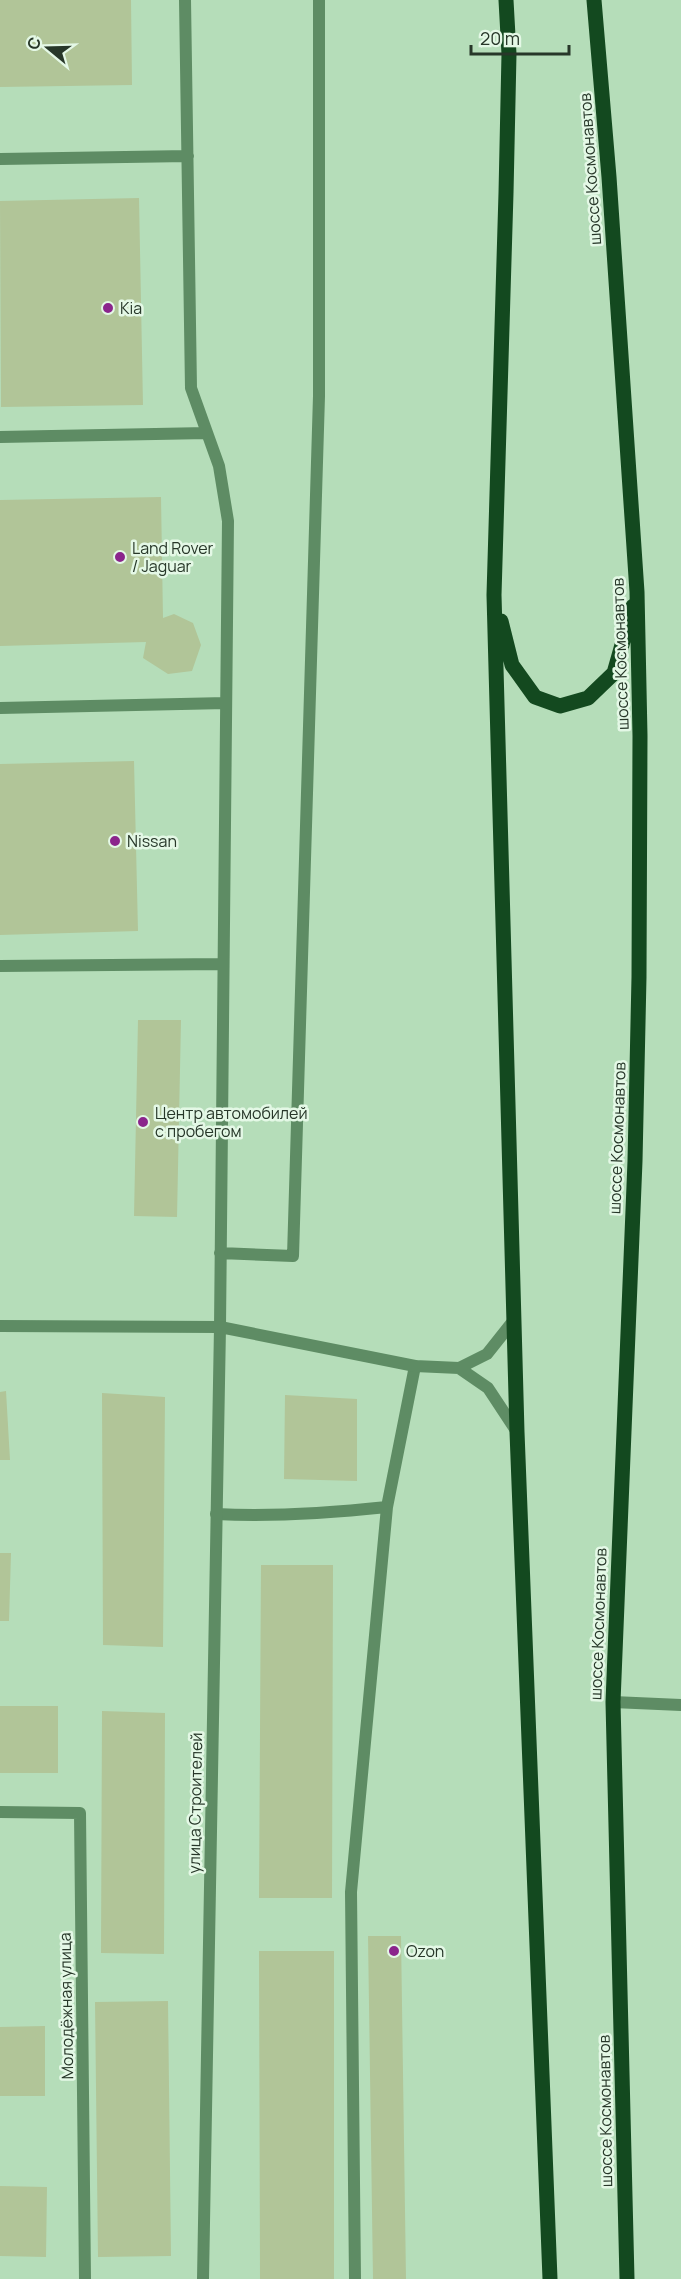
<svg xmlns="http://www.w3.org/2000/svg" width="681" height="2279" font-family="Manrope,sans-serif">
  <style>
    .building { fill: #b1c598 }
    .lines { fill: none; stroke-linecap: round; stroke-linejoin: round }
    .service { stroke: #5e8c64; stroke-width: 12 }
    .minor { stroke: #5e8c64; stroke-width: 12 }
    .primary { stroke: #13491f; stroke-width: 15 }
    .poi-dot { fill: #8b258c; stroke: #e4f8e6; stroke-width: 2 }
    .labels { text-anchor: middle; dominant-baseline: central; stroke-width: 5; stroke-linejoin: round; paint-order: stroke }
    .street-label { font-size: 16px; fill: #273729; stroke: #e4f8e6 }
    .poi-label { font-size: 16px; fill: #273729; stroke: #e4f8e6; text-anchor: start }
  </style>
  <rect width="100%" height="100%" fill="#b5ddb9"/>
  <path class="building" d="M0,0H131L132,85L0,87Z
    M139,198L143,405L1,407L0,201Z
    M161,497L163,618L174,614L193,623L201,645L192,671L168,674L143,658L146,642L0,646V500Z
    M134,761L138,931L0,935V764Z
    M138,1020H181L177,1217L134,1216Z
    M6,1391L10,1460H0V1392Z
    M102,1393L165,1397L163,1647L103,1645Z
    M285,1395L357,1399V1481L284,1479Z
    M0,1553H11L9,1621H0Z
    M261,1565H333L332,1898H259Z
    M0,1706H58V1773H0Z
    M102,1711L165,1713L164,1954L101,1953Z
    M368,1936H401L406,2279H373Z
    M259,1951H334V2279H260Z
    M168,2001L171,2256L98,2257L95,2002Z
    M45,2026V2096H0V2027Z
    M0,2186L47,2187L46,2257L0,2256Z"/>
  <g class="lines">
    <path class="service" d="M185,0L191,388L219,466L228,521L220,1327
      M0,159L188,156
      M0,437L207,433
      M0,708L226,703
      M0,966L223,964
      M220,1253L293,1256L319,396V0
      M216,1514C273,1517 331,1513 387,1507L415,1366
      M613,1702L681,1705
      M355,2279L351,1892L387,1507"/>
    <path class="minor" d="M0,1326L220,1327L415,1366L459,1368L488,1388L517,1432
      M459,1368L487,1354L514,1320
      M0,1812L80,1813L85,2279
      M203,2279L220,1327"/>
    <path class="primary" d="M506,0L509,54L506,193L494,595L517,1432L550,2279
      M594,0L609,177L637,592L640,736L639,977L635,1161L613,1702L627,2279
      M501,621L512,665L535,697L560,706L588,698L614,673L633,606"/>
  </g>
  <g class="poi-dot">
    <circle cx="108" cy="308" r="6"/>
    <circle cx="120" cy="557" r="6"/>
    <circle cx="115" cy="841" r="6"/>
    <circle cx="143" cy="1122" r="6"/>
    <circle cx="394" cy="1951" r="6"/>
  </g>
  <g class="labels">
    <g class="street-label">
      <text transform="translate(590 169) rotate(-94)">шоссе Космонавтов</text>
      <text transform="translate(620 654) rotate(-92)">шоссе Космонавтов</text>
      <text transform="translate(617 1138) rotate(-88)">шоссе Космонавтов</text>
      <text transform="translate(598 1624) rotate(-88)">шоссе Космонавтов</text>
      <text transform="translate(195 1803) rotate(-89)">улица Строителей</text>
      <text transform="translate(66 2006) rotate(-91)">Молодёжная улица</text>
      <text transform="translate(605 2111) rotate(-91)">шоссе Космонавтов</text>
    </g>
    <g class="poi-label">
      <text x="120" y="308">Kia</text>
      <text x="132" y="548">Land Rover<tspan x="132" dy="18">/ Jaguar</tspan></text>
      <text x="127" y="841">Nissan</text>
      <text x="155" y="1113">Центр автомобилей<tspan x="155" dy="18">с пробегом</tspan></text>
      <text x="406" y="1951">Ozon</text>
    </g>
  </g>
  <g transform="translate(48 48) rotate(289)" stroke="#e4f8e6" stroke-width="4.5" paint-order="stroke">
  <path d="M0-4.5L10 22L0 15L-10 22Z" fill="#273729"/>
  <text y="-9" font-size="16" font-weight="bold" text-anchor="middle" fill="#273729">С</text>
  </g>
  <path d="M471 45v9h98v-9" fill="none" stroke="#273729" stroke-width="3"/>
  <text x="480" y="45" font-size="18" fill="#273729" stroke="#e4f8e6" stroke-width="4.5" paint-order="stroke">20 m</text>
</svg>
